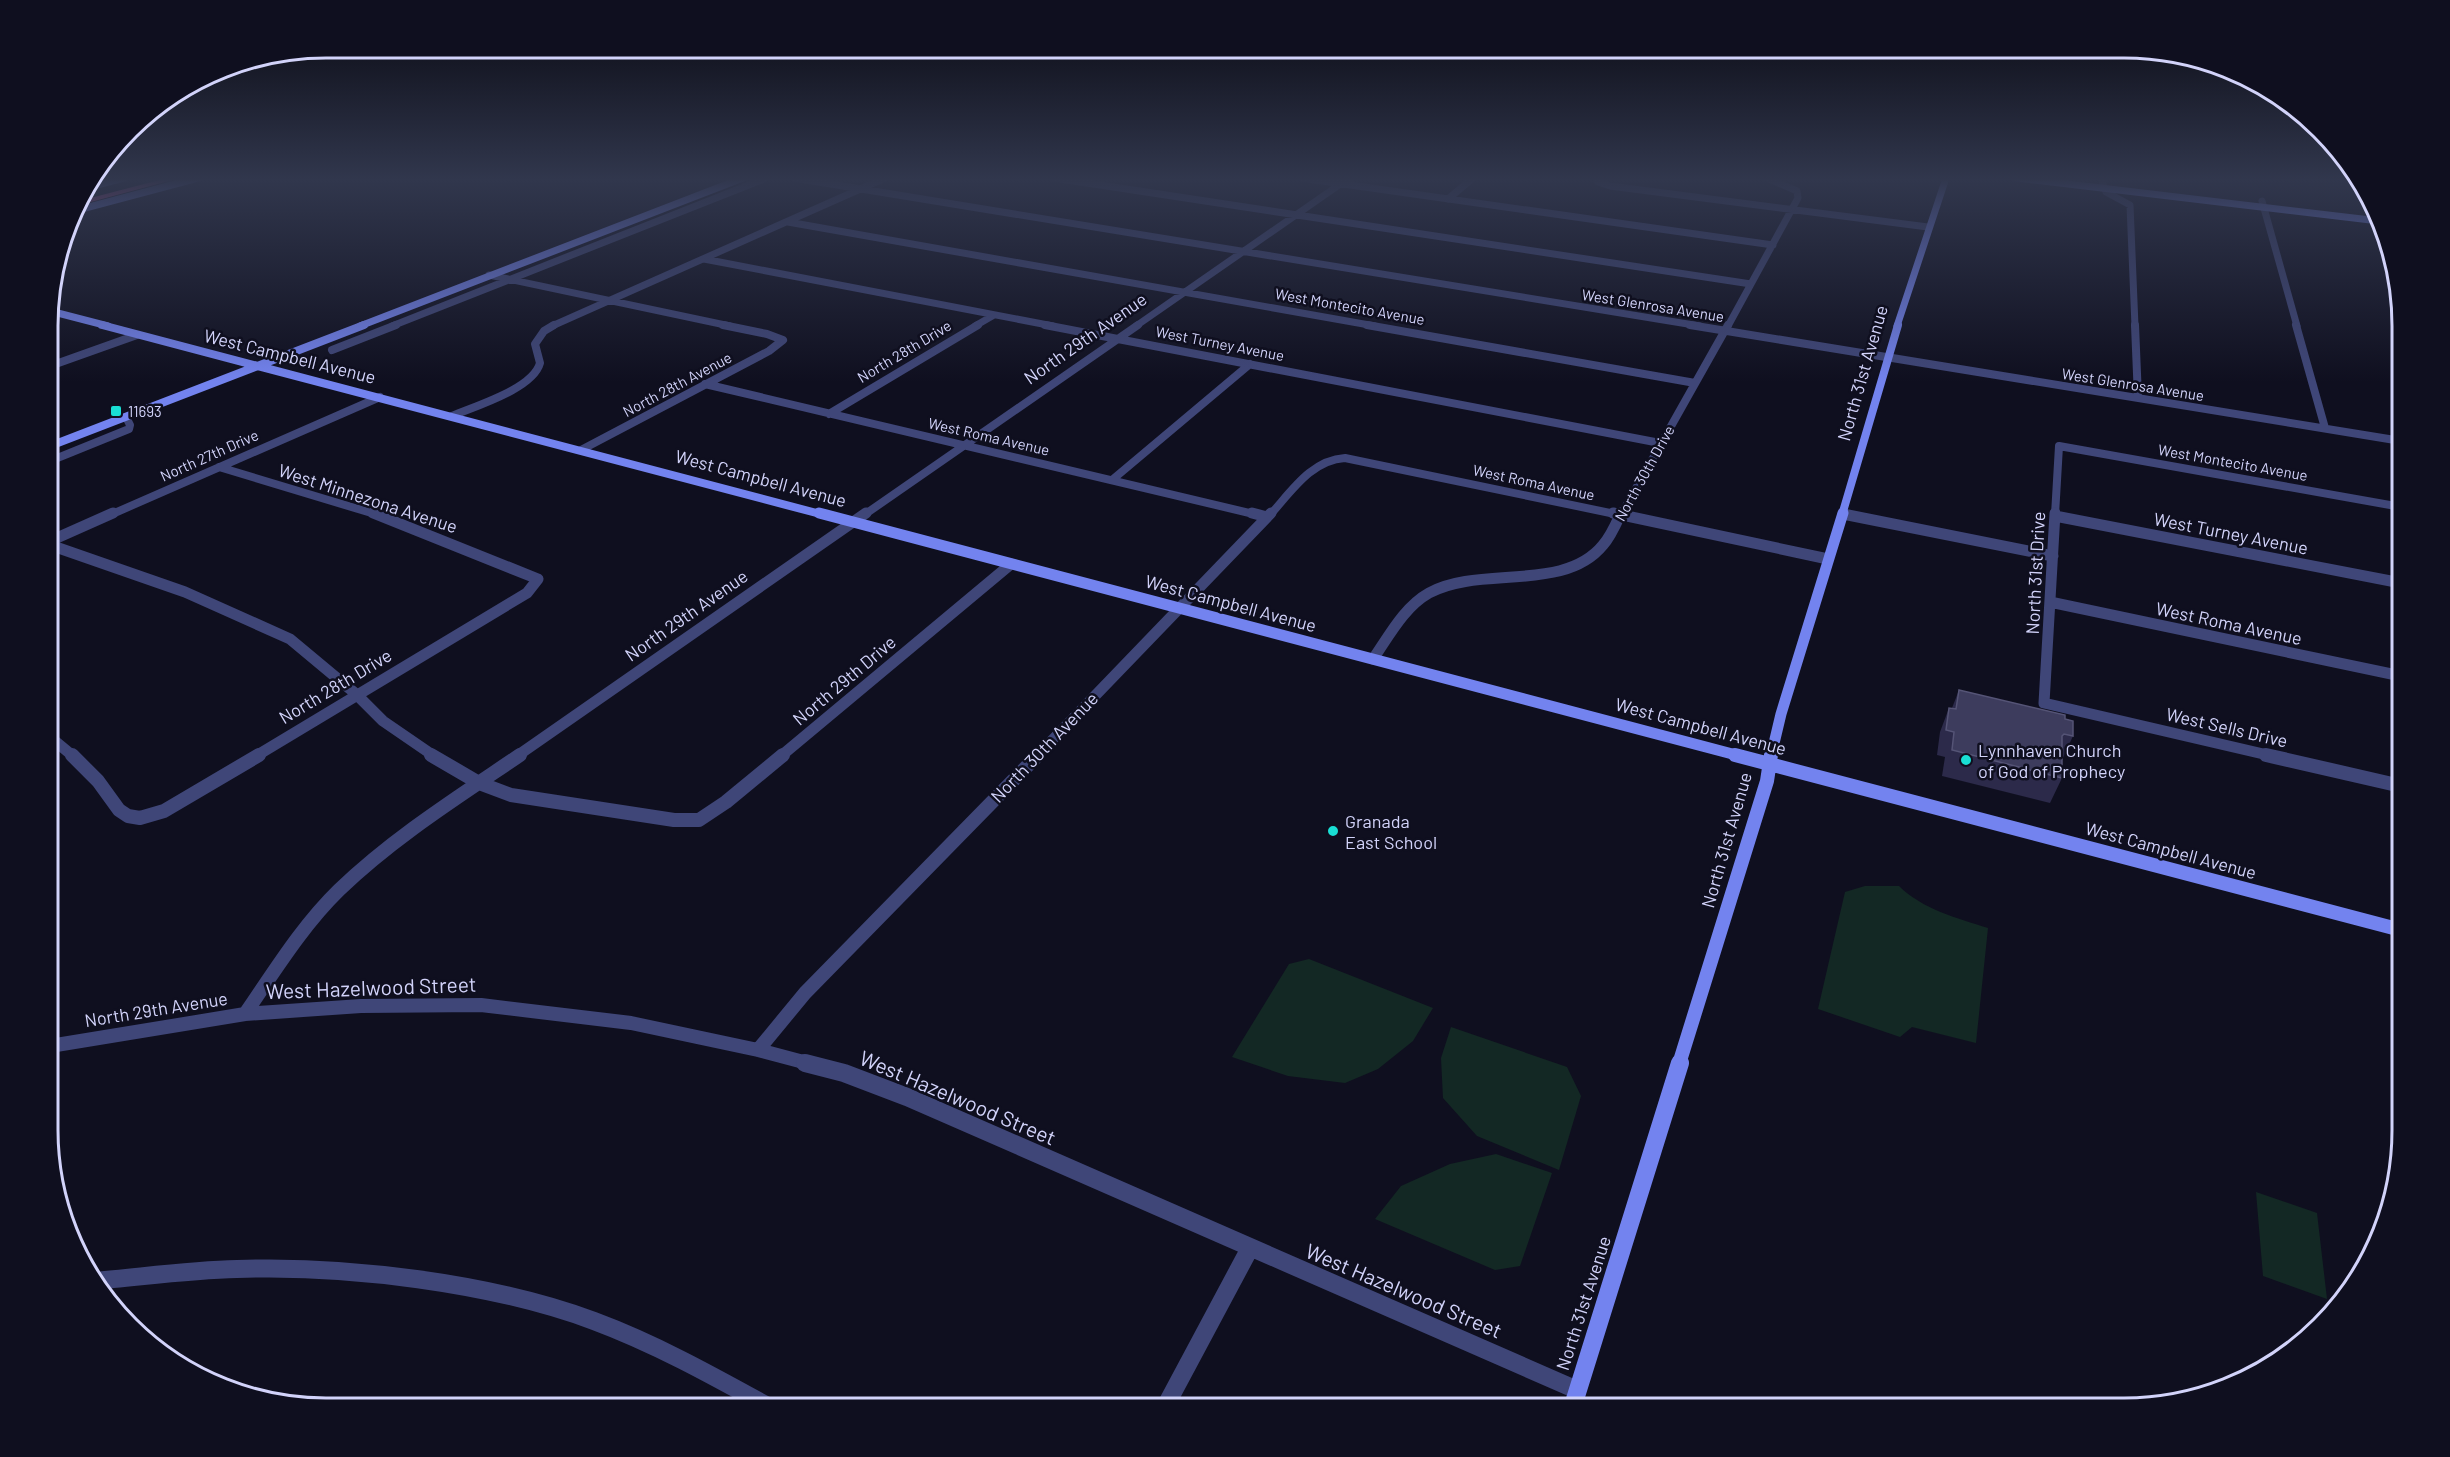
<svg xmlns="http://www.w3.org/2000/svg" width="2450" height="1457" font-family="Barlow,sans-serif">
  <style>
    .green { fill: #132824 }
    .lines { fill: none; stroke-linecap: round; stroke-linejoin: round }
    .street-far4 { stroke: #3f4678; stroke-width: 7 }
    .street-far3 { stroke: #3f4678; stroke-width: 8 }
    .street-far2 { stroke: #3f4678; stroke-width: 11 }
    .street-far1 { stroke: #3f4678; stroke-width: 14 }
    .street { stroke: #3f4678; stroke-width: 18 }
    .secondary-far4 { stroke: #7383ef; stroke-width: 7 }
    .secondary-far3 { stroke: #7383ef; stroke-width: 8 }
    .secondary-far2 { stroke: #7383ef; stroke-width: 11 }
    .secondary-far1 { stroke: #7383ef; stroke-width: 14 }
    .secondary { stroke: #7383ef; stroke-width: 18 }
    .highway { fill: #ec5ab6; fill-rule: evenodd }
    .wall { fill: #2c2a4a }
    .building { fill: #3d3c5d; stroke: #555476; stroke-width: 1.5 }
    .poi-dot { fill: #19ded4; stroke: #0f0f1f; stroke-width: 2 }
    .labels { text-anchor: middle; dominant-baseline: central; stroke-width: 5; stroke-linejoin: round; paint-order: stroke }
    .far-street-label { font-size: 15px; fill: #d2d3fa; stroke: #0f0f1f }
    .far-poi-label { font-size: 15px; fill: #d2d3fa; stroke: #0f0f1f; text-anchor: start }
    .street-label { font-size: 18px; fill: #d2d3fa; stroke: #0f0f1f }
    .poi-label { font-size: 18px; fill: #d2d3fa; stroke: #0f0f1f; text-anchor: start }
    .near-street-label { font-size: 21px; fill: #d2d3fa; stroke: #0f0f1f }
    .rim { fill: none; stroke: #d2d3fa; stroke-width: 3 }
  </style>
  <rect width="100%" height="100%" fill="#0f0f1f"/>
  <path class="green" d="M1865,886H1899C1922,909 1957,918 1988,928L1976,1043L1912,1027L1900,1037L1818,1009L1845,892Z
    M1309,959L1433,1008L1413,1041L1378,1069L1345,1083L1288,1076L1232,1057L1289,964Z
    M1451,1027L1567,1067L1581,1096L1559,1170L1477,1136L1443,1098L1441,1058Z
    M1496,1154L1552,1173L1520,1266L1495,1270L1375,1219L1401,1186L1450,1164Z
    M2256,1192L2317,1213L2327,1299L2263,1276Z"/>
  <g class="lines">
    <path class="street-far4" d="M794,178L1700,326
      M1054,178L1751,284
      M1301,178L1773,245
      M1595,178L1598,182L1610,186L1928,227
      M2102,182L2106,192L2130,205L2135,326
      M1448,199L1473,178
      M2262,201L2297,326
      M788,222L1375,326
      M704,259L1053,326
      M489,275L730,326
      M392,326L764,179
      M552,326L885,178
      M975,326L994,315
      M1136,326L1349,178
      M1728,326L1798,198L1797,191L1767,178"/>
    <path class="street-far3" d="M1045,325L1660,443
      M1367,325L1695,383
      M1690,325L2401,441
      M2135,325L2138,398
      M2296,325L2325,428
      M332,350L396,325
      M50,366L137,335
      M705,384L1258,515
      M829,414L978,325
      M452,416C475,406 533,389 540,363L535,344L544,331L554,325
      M581,450L769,351L783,340L767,334L723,325
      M50,461L129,429L130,425L126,417
      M219,467L378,515
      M1112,480L1250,364
      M1843,514L1848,515
      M110,515L380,397
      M864,515L1138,325
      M1270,515C1291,492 1311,460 1345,458L1620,515
      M1621,515L1728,325
      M2055,515L2059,446L2401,507"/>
    <path class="street-far2" d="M1252,513L1267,517
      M1613,513L1828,559
      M2055,513L2044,703L2272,756
      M1843,514L2053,556
      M2055,516L2401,583
      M50,541L113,513
      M50,545L185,592L290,639L356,694L383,721L434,756
      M2050,602L2401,676
      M1373,659C1389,636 1404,607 1429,593C1480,565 1564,593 1603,545C1611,536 1616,524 1621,513
      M50,737L73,756
      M256,756L527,593L538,579L373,513
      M517,756L866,513
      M781,756L1011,564
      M1037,756L1271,513"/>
    <path class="street-far1" d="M72,755L98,781L119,810L128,816L140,818L164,811L259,755
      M431,755L479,783L511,795L674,820H699L726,802L783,755
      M2266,755L2401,786
      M245,1014C274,972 302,926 339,890C393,838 458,797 520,755
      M50,1046L245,1014L361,1006L481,1005L631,1023L758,1050L811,1064
      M758,1050L805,993L1038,755"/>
    <path class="street" d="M805,1063L844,1073L907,1097L1577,1390
      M93,1281C141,1277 189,1270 237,1269C346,1265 492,1283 594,1321C656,1344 715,1377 773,1409
      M1164,1409L1250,1248"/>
    <path class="secondary-far4" d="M2017,178L2379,221
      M89,187L124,178
      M74,211L198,178
      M50,311L108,326
      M360,326L743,178
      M1897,326L1946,178"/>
    <path class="secondary-far3" d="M102,325L824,515
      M50,446L364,325
      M1842,515L1898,325"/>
    <path class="secondary-far2" d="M819,513L1740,756
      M1771,756L1781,714L1843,513"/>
    <path class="secondary-far1" d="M1735,755L2401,930
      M1679,1064L1767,781L1771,755"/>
    <path class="secondary" d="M1572,1409L1680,1063"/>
    <path class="highway" d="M167,178H180L76,206L79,201Z"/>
  </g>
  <path class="wall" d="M1959,690L2065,719L2073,736L2062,760V778L2050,803L1942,776L1945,757L1937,755L1940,732L1949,708H1952Z"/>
  <path class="building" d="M1959,690L2065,715V719L2073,721V736L2064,734L2062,736V778L1952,750L1954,732L1946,730L1949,708L1956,709Z"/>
  <linearGradient id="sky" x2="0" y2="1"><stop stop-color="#080811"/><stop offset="0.47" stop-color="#31374d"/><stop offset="1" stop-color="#31374d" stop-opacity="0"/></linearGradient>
  <rect width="2450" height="382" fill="url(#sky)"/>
  <g class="poi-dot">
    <rect x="110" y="405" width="12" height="12" rx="3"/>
    <circle cx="1966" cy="760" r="6"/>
    <circle cx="1333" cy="831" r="6"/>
  </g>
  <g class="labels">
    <g class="far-street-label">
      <text transform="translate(1653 305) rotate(9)">West Glenrosa Avenue</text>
      <text transform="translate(1350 306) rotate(10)">West Montecito Avenue</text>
      <text transform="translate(1220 343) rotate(11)">West Turney Avenue</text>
      <text transform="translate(904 351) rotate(-31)">North 28th Drive</text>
      <text transform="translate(677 384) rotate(-28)">North 28th Avenue</text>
      <text transform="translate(2133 384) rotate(9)">West Glenrosa Avenue</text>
      <text transform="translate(989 436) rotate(13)">West Roma Avenue</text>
      <text transform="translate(209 455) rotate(-24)">North 27th Drive</text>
      <text transform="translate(2233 462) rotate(10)">West Montecito Avenue</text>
      <text transform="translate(1644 473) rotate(-61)">North 30th Drive</text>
      <text transform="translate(1534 482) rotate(12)">West Roma Avenue</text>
    </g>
    <g class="far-poi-label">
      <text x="128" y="411">11693</text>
    </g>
    <g class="street-label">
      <text transform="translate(1085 338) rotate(-35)">North 29th Avenue</text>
      <text transform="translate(290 356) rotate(14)">West Campbell Avenue</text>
      <text transform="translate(1862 373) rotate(-74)">North 31st Avenue</text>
      <text transform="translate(761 478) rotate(15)">West Campbell Avenue</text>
      <text transform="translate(368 498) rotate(18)">West Minnezona Avenue</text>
      <text transform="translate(2231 533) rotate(11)">West Turney Avenue</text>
      <text transform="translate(2035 573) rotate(-87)">North 31st Drive</text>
      <text transform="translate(1231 603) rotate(15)">West Campbell Avenue</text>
      <text transform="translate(686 615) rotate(-35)">North 29th Avenue</text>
      <text transform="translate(2229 623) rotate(12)">West Roma Avenue</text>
      <text transform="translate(844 680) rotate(-40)">North 29th Drive</text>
      <text transform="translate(335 686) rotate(-31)">North 28th Drive</text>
      <text transform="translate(1701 726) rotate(15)">West Campbell Avenue</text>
      <text transform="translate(2227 727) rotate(13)">West Sells Drive</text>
      <text transform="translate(1044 747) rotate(-46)">North 30th Avenue</text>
      <text transform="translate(1726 840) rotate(-74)">North 31st Avenue</text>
      <text transform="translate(2171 850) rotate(15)">West Campbell Avenue</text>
      <text transform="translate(156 1009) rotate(-9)">North 29th Avenue</text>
      <text transform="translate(1583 1303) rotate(-72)">North 31st Avenue</text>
    </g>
    <g class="poi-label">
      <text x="1978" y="750">Lynnhaven Church<tspan x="1978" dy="21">of God of Prophecy</tspan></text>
      <text x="1345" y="821">Granada<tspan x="1345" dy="21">East School</tspan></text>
    </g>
    <g class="near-street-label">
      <text transform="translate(371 987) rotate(-2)">West Hazelwood Street</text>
      <text transform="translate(958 1097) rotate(23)">West Hazelwood Street</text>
      <text transform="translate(1404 1290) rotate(23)">West Hazelwood Street</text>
    </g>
  </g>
  <path d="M0 0H2450V1457H0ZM326 58H2124A268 268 0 0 1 2392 326V1130A268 268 0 0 1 2124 1398H326A268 268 0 0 1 58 1130V326A268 268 0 0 1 326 58Z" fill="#0f0f1f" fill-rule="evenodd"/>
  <path class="rim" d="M326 58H2124A268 268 0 0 1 2392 326V1130A268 268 0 0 1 2124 1398H326A268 268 0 0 1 58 1130V326A268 268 0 0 1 326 58Z"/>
</svg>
